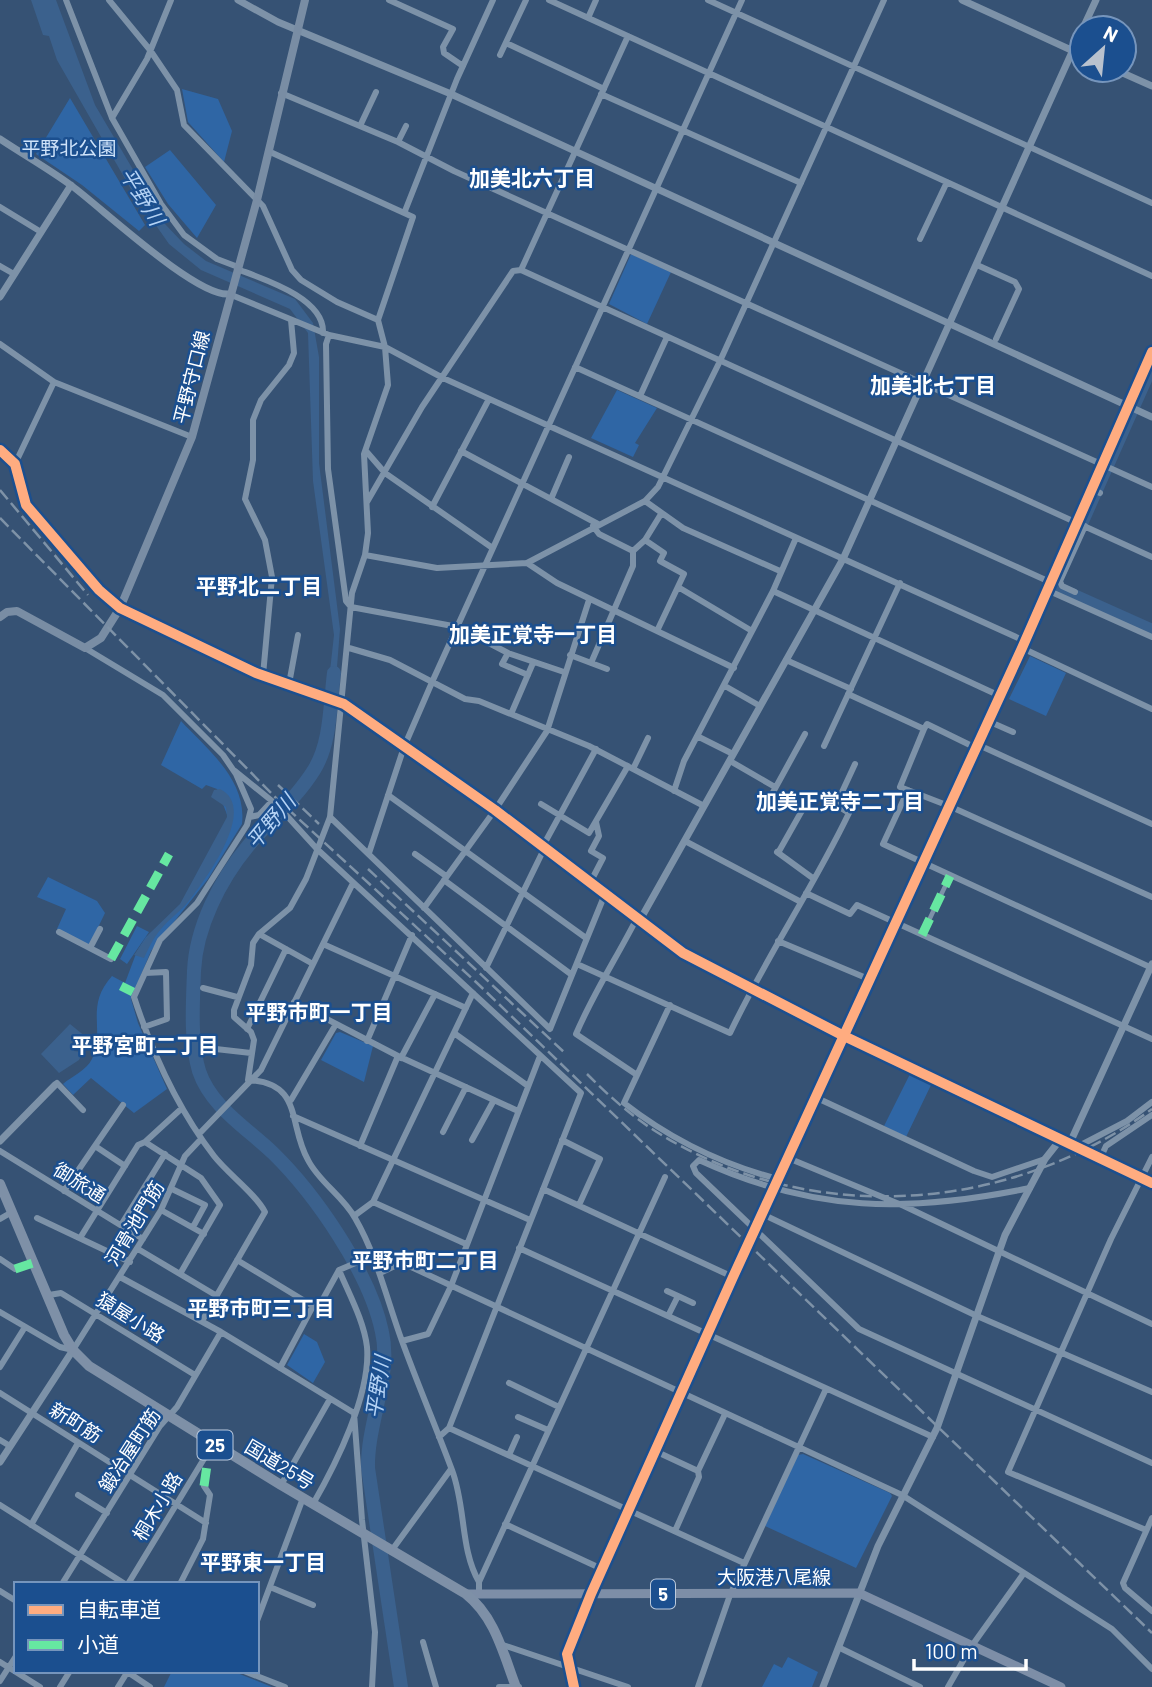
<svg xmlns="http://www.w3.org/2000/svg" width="1152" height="1687" font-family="Barlow,'Noto Sans JP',sans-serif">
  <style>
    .green { fill: #2f66a5 }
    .water { fill: #3b618d }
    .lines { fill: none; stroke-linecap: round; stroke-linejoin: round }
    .river { stroke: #3b618d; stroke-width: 14 }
    .pedestrian { stroke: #7d92a8; stroke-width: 4.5 }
    .minor { stroke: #7d92a8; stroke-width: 6 }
    .tertiary { stroke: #7d92a8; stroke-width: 7 }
    .secondary { stroke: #798da4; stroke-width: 8 }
    .primary { stroke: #7d8ea7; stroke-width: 9 }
    .trunk { stroke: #7e90a7; stroke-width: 10 }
    .rail { stroke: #7e92a7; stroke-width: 2.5; stroke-dasharray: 12 5; stroke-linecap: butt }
    .quiet { stroke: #66e7a1; stroke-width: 9; stroke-dasharray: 18 9; stroke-linecap: butt }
    .cycleway-casing { stroke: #1b4f8f; stroke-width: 15 }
    .cycleway { stroke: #ffac80; stroke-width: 10 }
    .labels { text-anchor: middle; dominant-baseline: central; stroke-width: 5; stroke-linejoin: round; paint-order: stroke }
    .shield { fill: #1b4f8f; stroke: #bbcadd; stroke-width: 2 }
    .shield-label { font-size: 18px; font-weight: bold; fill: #fff }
    .park-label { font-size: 19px; fill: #cfe3fa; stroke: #1b4f8f }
    .street-label { font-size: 19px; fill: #fff; stroke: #1b4f8f }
    .neighbourhood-label { font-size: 21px; font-weight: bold; fill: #fff; stroke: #1b4f8f }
    .water-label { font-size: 21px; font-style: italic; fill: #b5d3f5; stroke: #1b4f8f }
  </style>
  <rect width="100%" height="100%" fill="#365274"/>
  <path class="green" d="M182,89L218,99L232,131L224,162L188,122Z
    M70,98L145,225L139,231L82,185L36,154Z
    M170,150L216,205L197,238L168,204L145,167Z
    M631,254L671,272L647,324L609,304Z
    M617,390L657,408L635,443L639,445L633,457L591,438Z
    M1030,656L1066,673L1046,716L1009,699Z
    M181,721C208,750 247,780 242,824L208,879L151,951L131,999L138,1023L167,1089L134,1113L91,1078L73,1095L63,1084C72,1076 86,1071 92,1059C106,1031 84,1007 112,976L125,983L137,951L146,937L179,907L228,817L217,789L206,785L202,789L161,765Z
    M48,877L97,901L105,913L89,946L57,929L66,909L37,897Z
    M137,926L149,932L127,964L120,959Z
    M340,1032L373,1046L364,1082L321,1060L336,1033Z
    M910,1074L931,1085L906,1137L884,1126Z
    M304,1334L317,1342L325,1362L313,1383L287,1365Z
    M803,1454L890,1493L892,1496L856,1568L765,1526L798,1455Z
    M788,1657L818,1672L812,1687H762L774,1664L782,1668Z
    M172,1671H232L272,1687H164Z"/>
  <path class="water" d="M31,0H56L95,105L165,224L184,244L206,261L295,299L313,323L319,357V463L340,629L335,692L328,689L334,635L313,481L308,333L290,309L201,270L169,244L132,191L57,60L49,36L43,35Z
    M220,789C259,808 205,880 188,902C180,912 169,919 161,929C153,938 149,948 144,958L134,955L149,934L180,904L227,817L226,807L211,797L214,790Z
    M70,1024L86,1037L85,1046L80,1039L73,1041L71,1045L74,1051L83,1052L79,1060L59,1073L41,1054Z"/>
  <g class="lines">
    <path class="river" d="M1152,364L1055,582L1058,589L1152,631
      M334,673C330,704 331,743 314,770C296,799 269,821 248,846C220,880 196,927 194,971C193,1001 190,1041 199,1071C211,1107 247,1128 273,1153C315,1194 370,1273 382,1332C392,1376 367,1423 368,1468L401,1687"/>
    <path class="pedestrian" d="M922,935L950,876"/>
    <path class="minor" d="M66,0L112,118L161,204L184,235L217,259L238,267
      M109,0L150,50L177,90L184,125L263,206L292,270L301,280L337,302L378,320
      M389,0L453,29L443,47L444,53L463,66
      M549,0L1152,276
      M708,0L1152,203
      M588,18L596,0
      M506,43L604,89
      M500,55L526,0
      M281,93L398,142L454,171L1152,487
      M601,94L801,183
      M112,118L147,59L171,0
      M360,126L376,92
      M398,142L406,126
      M0,207L41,232
      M405,211L457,79L493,0
      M920,239L947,182
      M977,265L1015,282L1019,289L996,339
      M0,266L14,274
      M237,269C263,279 325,298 323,333
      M521,270L628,36
      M229,294L329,335L385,347L443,378L1025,641
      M329,335L326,344L328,469L346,601L351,607L458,627L508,653L564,672
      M0,344L54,382L192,437
      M1152,352L1047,590L1152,637
      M575,367L1050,582
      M54,382L15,464L26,505L99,590L126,611L263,675L272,577L265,540L245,499L253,460V420L261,400L289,365L294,353L291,320
      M640,396L667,337
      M366,451L385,473L491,547
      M461,451L598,524
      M1090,488L1100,493
      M551,499L569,457
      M645,501L683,528L780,571
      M367,502L422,407L513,271L521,270L1152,557
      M432,507L489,399
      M593,526L599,534L633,551
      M645,540L664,553L660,561L684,574L657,631
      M365,555L437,568L527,563L645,501L658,487L720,361L884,0
      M527,563L557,583L734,668
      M678,587L752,631
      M773,591L1000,696
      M1075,592L1062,586L1060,581L1085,526
      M85,648L163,695L223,755L236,774L251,809L247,825L197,903L160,940L134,997C153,1055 177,1108 214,1156C228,1174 256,1194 265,1212L202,1321
      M349,648L390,660L465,699L479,701L589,746L704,806
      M1022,648L1152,709
      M508,653L502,664L528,675
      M570,655L607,669
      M786,660L851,689
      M591,663L633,566V551L645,540L661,514
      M289,684L298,635
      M725,686L760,706
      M848,694L924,729L927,724L972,746L983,747L1152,824
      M511,714L533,663
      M988,721L1013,732
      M924,729L900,787L949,806L1152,897
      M697,736L733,754
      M824,746L900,583
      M730,761L775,787
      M633,769L648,738
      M235,771L272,801L259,815L250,817
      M908,790L883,844L1152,968
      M674,791L684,761L773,591L796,538
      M388,795L586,938
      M541,804L589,833L628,766
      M766,805L805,734
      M287,816L317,849L581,1093L449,1428L439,1437
      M330,817L550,1029L605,894
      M685,841L801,902
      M543,846L596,749
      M777,852L814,879
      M369,853L404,747L433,680L742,0
      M778,853L804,807
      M415,854L446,876
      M444,880L572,975
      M590,883L603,858L591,851L599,836L596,822
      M806,893L850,914L857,905L1152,1039
      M424,908L495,810L547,731L589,600
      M59,932L111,959
      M259,934L313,964
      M778,941L871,980
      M323,944L466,1008
      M90,948L100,929
      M577,964L730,1033C766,957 813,888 849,813L836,805L855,764
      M486,968L545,847
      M203,988L237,997
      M294,1002L398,1056L518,1111
      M670,1005L624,1103C670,1139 721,1164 778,1179
      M144,1027L167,1019L166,972L145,973
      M247,1029L286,949
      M454,1033L528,1086
      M367,1041L412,935
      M207,1048L251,1053
      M401,1058L435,994
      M637,1075L576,1034C593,994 617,957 637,918
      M248,1080L254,1040L251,1032L234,1017V1010L251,965L253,943L259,934L290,908L306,879L330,817L352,593L365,555L368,533L364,454L388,385L385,347L378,320L413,217L268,151
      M248,1080C303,1082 288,1125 308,1160C319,1182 343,1196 355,1218C377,1256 387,1300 402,1341C418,1385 436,1427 452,1470C466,1507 460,1549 479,1582
      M57,1083L83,1110
      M817,1098L974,1171L992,1177L1045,1159
      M291,1100L336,1024
      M293,1116L530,1220
      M443,1132L466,1087
      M199,1134L261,1070L353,883
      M472,1140L494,1100
      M562,1140L600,1159L579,1205
      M145,1142L201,1178L220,1205L180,1274
      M95,1146L125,1166
      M360,1146L398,1056
      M1075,1148L1127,1121L1152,1102
      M0,1151L143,1239
      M788,1158L904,1206L1152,1324
      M1100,1159L1106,1146L1152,1115
      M1030,1188C909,1213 814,1213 699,1160L693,1166L696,1173L859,1329L1152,1463
      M172,1189L205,1205L193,1227
      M543,1189L733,1277
      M64,1191L123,1105
      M373,1202L466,1244
      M161,1210L204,1234
      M762,1214L977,1316L1152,1392
      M354,1216L373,1202L473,993
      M37,1218L130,1262
      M0,1219L12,1212
      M121,1225L165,1154
      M80,1238L138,1145L145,1142L181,1109
      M519,1248L933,1437
      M138,1249L217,1296
      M0,1259L15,1269
      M237,1260L313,1306
      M380,1273L399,1264L409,1266L902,1495L1112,1629L1152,1669
      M120,1277L221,1332L354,1413
      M667,1291L678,1296
      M49,1295L61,1293L195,1375
      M0,1312L60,1347L73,1350L161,1210L185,1156L201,1139
      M668,1316L678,1296L693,1303
      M402,1341L428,1334L451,1286L540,1056
      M0,1367L25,1327
      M280,1368L313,1306L318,1308L339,1270L372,1256
      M509,1383L559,1407
      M0,1393L206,1523
      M354,1413L362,1520L375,1632L372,1687
      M518,1417L548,1430
      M449,1428L744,1563
      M0,1440L10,1446
      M655,1451L698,1471
      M509,1455L517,1437
      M281,1485L330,1399
      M78,1495L107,1513
      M313,1504C336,1464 371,1394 367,1347C364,1321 349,1294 339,1270
      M0,1505L125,1584
      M1152,1518L1123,1583L1125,1588L1152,1611
      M505,1524L602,1569
      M31,1525L78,1443
      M1146,1530L1008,1472L1111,1239L1152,1157
      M675,1531L699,1477L698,1471L725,1414
      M392,1550L451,1469
      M62,1584L160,1426L177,1407L221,1332
      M128,1584L213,1444
      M180,1584L203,1539L210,1495L204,1486
      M270,1587L313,1605
      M0,1591L16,1601
      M479,1594V1582L665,1177
      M257,1621L303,1498
      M423,1642L436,1687
      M500,1644L628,1687
      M840,1648L920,1687
      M0,1662L40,1687
      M126,1671L150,1687
      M244,1671L285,1687
      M0,1681L16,1656
      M60,1687L70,1671
      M118,1687L128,1671
      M499,1687H519
      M574,1687L567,1654L591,1594L844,1036
      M698,1687L730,1595L826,1389
      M948,1687L971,1647L1024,1573"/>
    <path class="tertiary" d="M238,0L278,22L451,94L1152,417
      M962,0L1082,55
      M1083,28L1096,0
      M1116,70L1152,86
      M0,139C24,155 49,169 72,186C103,209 196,297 229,294
      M0,297L71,185
      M0,450L15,464
      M263,675L344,704L495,810L683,953L844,1036L1152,1183
      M640,920L843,559L1082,30
      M844,1036L1047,590
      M0,1141L55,1085
      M1069,1145L1152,964
      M0,1462L73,1350
      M823,1687L878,1546L937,1428L1005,1235L1045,1159L1060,1140"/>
    <path class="secondary" d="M0,617L7,612L17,611L85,648L101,638L120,608L192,437L257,200L305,0"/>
    <path class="primary" d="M466,1594L859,1593L1061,1687"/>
    <path class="trunk" d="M0,1184L64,1335L73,1350L89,1366L281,1485L466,1594C495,1617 503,1653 516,1687"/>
    <path class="rail" d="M0,490L88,595
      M0,518L276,798L477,983L1152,1633
      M278,785L319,824
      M368,869L565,1053
      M587,1074C607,1094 629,1114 652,1129C805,1228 1007,1215 1152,1109"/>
    <path class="quiet" d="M922,935L950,876
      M111,959L169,854
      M121,986L133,992
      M15,1269L33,1263
      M204,1486L209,1451"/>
    <g class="cycleway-casing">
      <path id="cycleway" d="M0,450L15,464L26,505L99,590L120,608L256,673L344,704L495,810L683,953L844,1036L1152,1183
        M574,1687L567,1654L591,1594L733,1277L1022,648L1152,352"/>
    </g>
    <use href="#cycleway" class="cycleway"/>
  </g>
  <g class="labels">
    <g class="shield">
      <rect x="197.5" y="1430.5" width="35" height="29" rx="5"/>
      <rect x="651" y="1579.5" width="24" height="29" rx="5"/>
    </g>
    <g class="shield-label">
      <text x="215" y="1445">25</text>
      <text x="663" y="1594">5</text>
    </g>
    <g class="park-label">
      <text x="69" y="147">平野北公園</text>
    </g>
    <g class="street-label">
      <text transform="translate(191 377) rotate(-76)">平野守口線</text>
      <text transform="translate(80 1182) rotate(32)">御旅通</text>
      <text transform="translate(134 1223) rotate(-59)">河骨池門筋</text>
      <text transform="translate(131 1317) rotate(32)">猿屋小路</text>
      <text transform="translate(76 1422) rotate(32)">新町筋</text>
      <text transform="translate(129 1450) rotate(-57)">鍛冶屋町筋</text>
      <text transform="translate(280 1464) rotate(31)">国道25号</text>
      <text transform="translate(157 1506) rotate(-59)">桐木小路</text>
      <text x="774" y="1576">大阪港八尾線</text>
    </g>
    <g class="neighbourhood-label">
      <text x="532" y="177">加美北六丁目</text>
      <text x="933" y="384">加美北七丁目</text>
      <text x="259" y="585">平野北二丁目</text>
      <text x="533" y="633">加美正覚寺一丁目</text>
      <text x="840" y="800">加美正覚寺二丁目</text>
      <text x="319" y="1011">平野市町一丁目</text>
      <text x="145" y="1044">平野宮町二丁目</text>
      <text x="425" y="1259">平野市町二丁目</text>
      <text x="261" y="1307">平野市町三丁目</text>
      <text x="263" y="1561">平野東一丁目</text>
    </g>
    <g class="water-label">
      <text transform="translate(143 196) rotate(58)">平野川</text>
      <text transform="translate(270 821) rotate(-50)">平野川</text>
      <text transform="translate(377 1387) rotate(-81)">平野川</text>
    </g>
  </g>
  <rect x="14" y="1582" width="245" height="91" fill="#1b4f8f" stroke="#7695bc" stroke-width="2"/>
  <rect x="28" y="1605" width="35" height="10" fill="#ffac80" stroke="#7695bc" stroke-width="2"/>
  <text x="77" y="1617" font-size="21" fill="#ffffff">自転車道</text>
  <rect x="28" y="1640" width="35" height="10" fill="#66e7a1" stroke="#7695bc" stroke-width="2"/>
  <text x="77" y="1652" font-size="21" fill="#ffffff">小道</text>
  <g transform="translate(1103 49) rotate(27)"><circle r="33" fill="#1b4f8f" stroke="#7695bc" stroke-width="2"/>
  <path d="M0-5L12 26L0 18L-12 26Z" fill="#b9c2ce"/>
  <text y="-10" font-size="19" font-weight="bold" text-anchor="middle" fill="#ffffff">N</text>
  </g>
  <path d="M914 1659v10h112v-10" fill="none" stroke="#ffffff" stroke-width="3.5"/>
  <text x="925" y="1659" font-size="21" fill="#ffffff" stroke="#1b4f8f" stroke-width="5" paint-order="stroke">100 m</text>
</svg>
